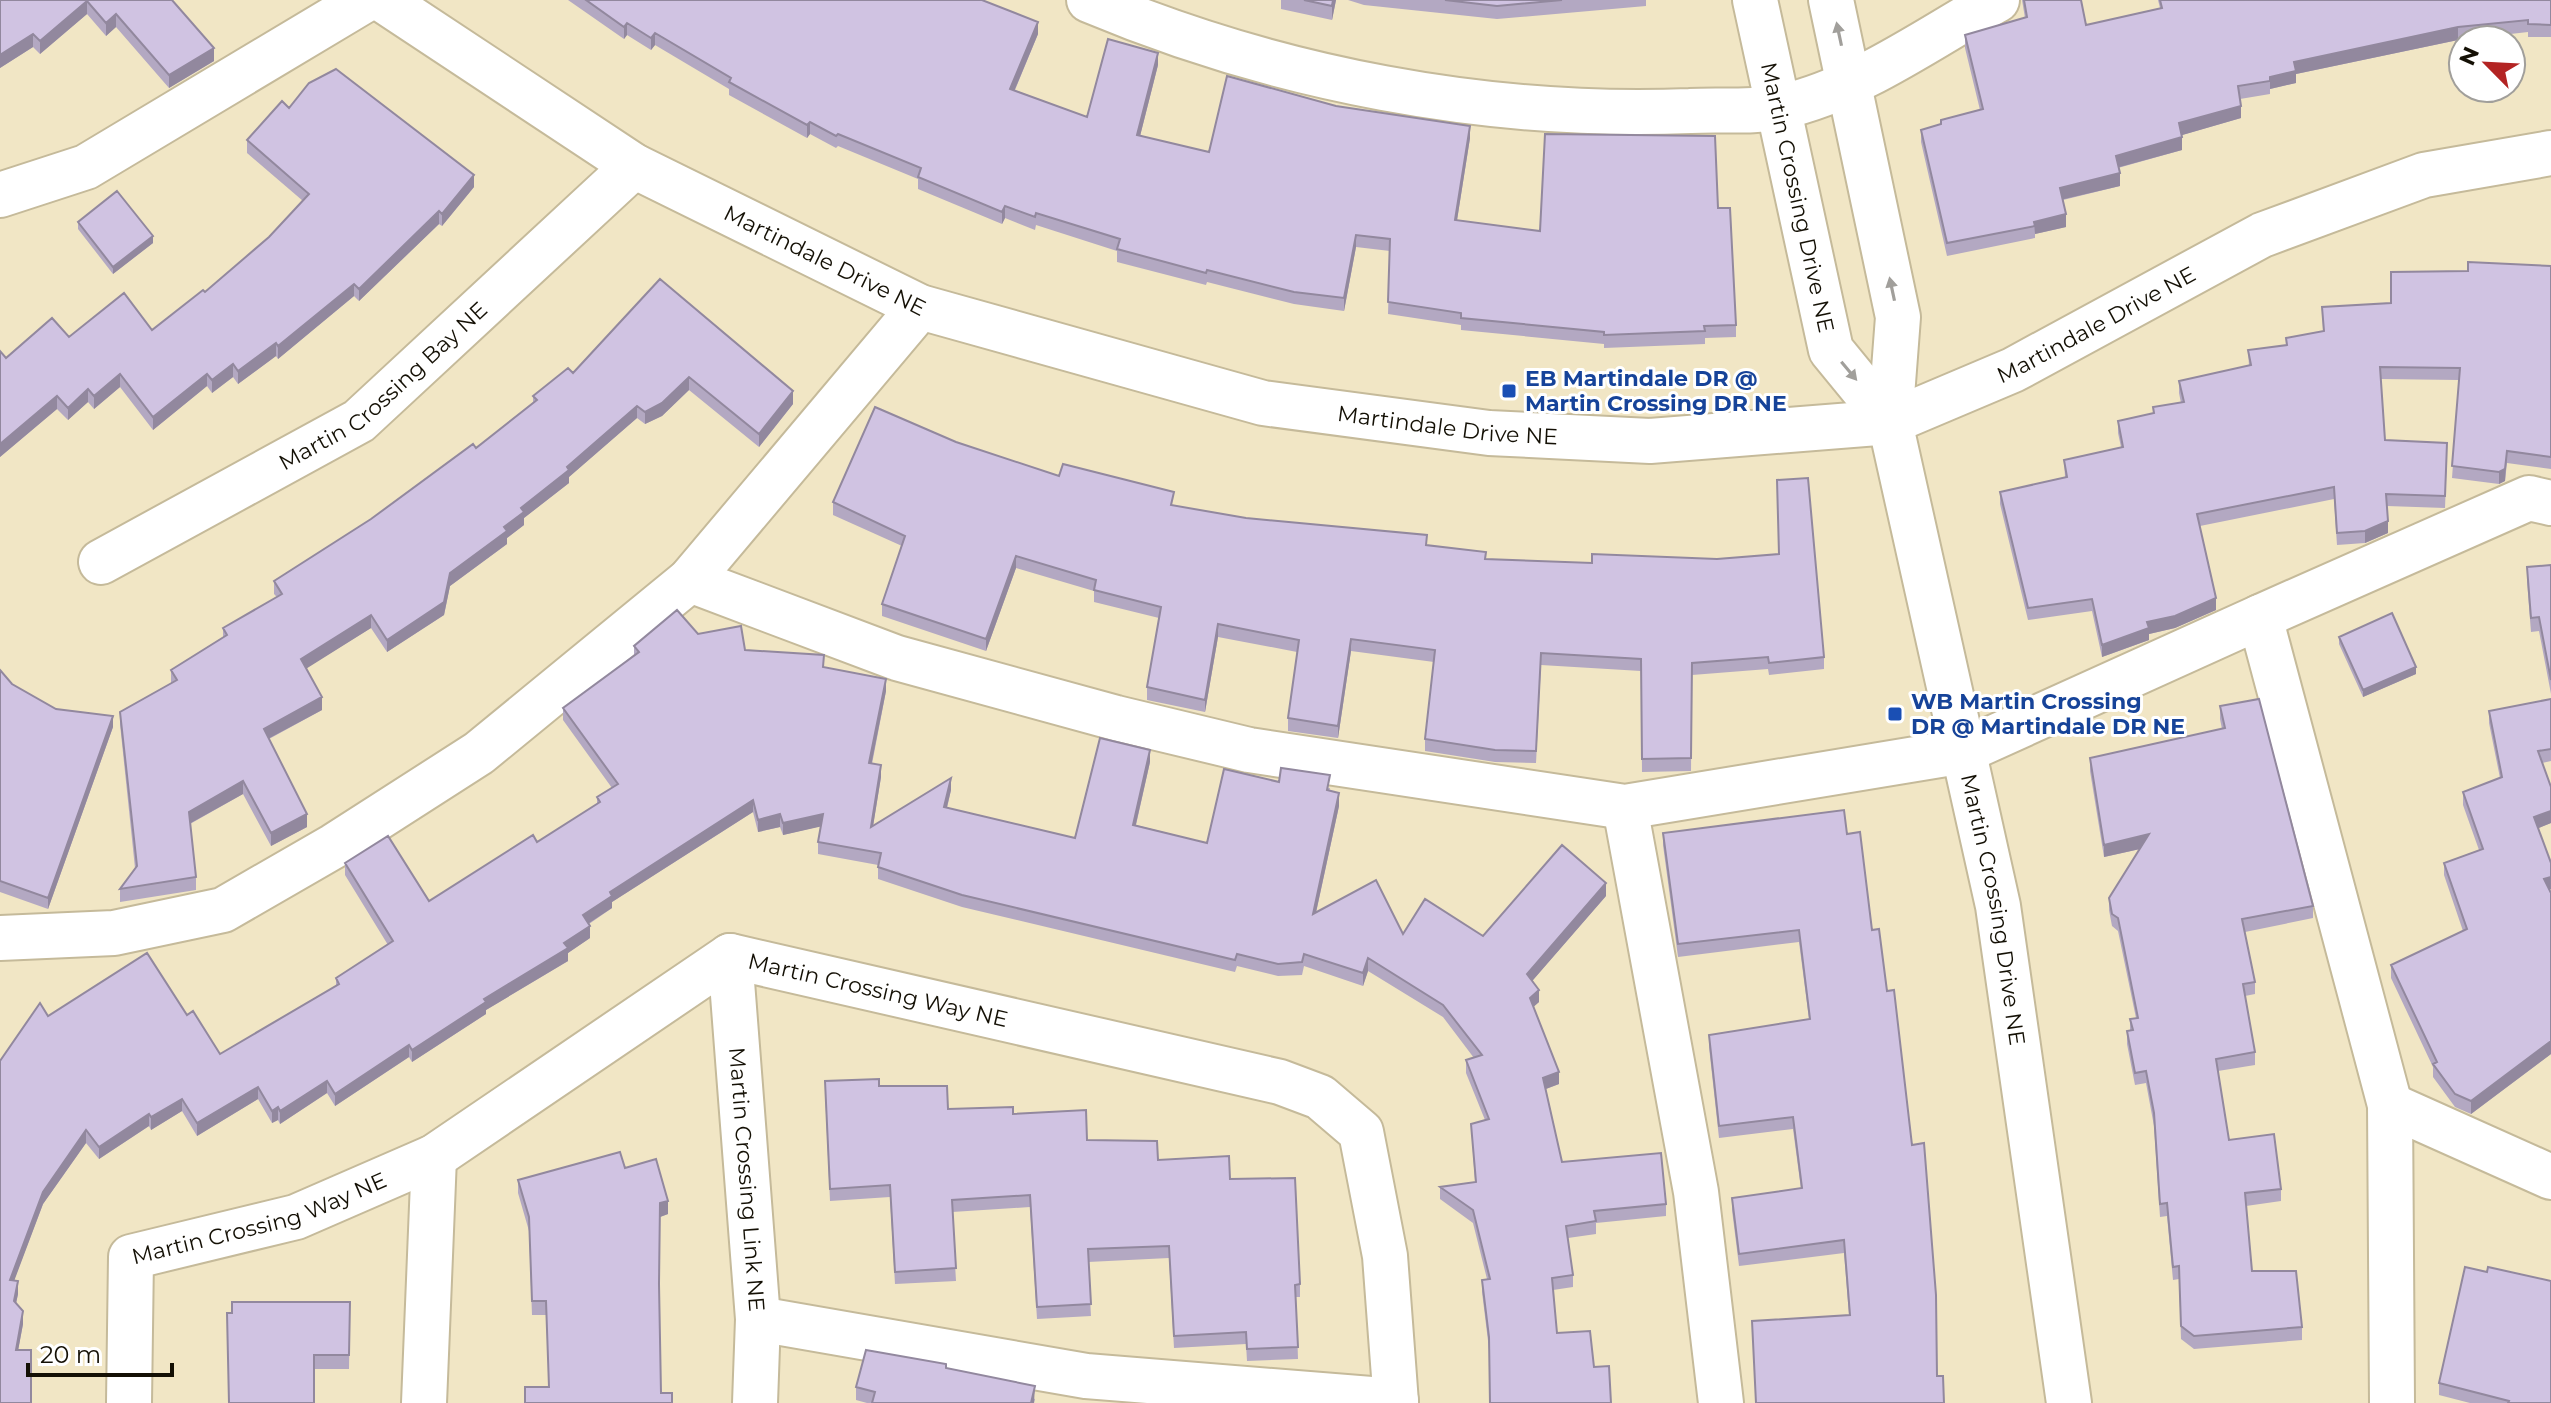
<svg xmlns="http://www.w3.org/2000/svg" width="2551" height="1403" font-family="Montserrat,sans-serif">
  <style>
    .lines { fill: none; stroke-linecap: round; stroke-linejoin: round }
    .minor-casing { stroke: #c5ba9a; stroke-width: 48 }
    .minor { stroke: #fff; stroke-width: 44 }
    .wall { fill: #b3a8c2 }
    .shaded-wall { fill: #92889e }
    .building { fill: #d0c3e2; stroke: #92889e; stroke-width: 2 }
    .oneway { fill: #a19f9b }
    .transit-dot { fill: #1a4fb4; stroke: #fff; stroke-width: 3 }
    .labels { text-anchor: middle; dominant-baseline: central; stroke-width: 6; stroke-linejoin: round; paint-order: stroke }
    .street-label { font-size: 22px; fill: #141005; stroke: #fff }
    .transit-label { font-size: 22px; font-weight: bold; fill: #164399; stroke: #fff; text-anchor: start }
  </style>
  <rect width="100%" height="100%" fill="#f1e6c5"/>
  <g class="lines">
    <g class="minor-casing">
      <g id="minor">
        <path id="s1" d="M383,0L634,166L920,307L1263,403L1489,433L1650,441L1890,422L2013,370L2262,235L2424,175L2551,153"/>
        <path d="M1089,0C1277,79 1487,119 1690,111C1719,109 1753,113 1781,107C1858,90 1929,38 1997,0"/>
        <path id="s2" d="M1755,0L1831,350L1890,422"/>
        <path id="s3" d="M1831,0L1898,317L1890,422L1998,906L2069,1403"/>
        <path d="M0,195L86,167L365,0"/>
        <path id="s4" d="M101,562L359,421L634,166"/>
        <path d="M690,580L897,658L1116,718L1249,750L1625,807L1964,751L2260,617L2390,1105L2392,1403"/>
        <path d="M2260,617L2529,498L2551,503"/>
        <path d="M1625,807L1696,1192L1721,1403"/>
        <path d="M0,938L114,933L223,910L334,846L479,753L690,580L920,307"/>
        <path id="s5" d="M730,956L758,1319L755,1403"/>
        <path d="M2390,1105L2551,1177"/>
        <path d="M758,1319L1086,1376L1396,1401"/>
        <path id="s6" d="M129,1403L131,1257L296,1217L434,1157L730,956L1280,1082L1320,1097L1361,1132L1385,1256L1396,1403"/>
        <path d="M424,1403L434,1157"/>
      </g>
    </g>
    <use href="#minor" class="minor"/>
  </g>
  <path class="wall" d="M0,0H172L214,61L169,88L116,27L106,36L87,14L40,54L33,47L0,68Z
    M568,0H982L1038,34L1015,90L1087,117L1158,65L1140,136L1209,152L1336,106L1470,138L1457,220L1540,231L1718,208L1736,325V337L1705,338V344L1604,348V344L1461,330V325L1388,314L1390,251L1356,247L1344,311L1294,304L1207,282L1206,285L1117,262V251L1036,225L1035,230L1005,218L1002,224L918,189V179L838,146L836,148L810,134L807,138L729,95V89L655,45L651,50L627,35L624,39Z
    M1281,0H1336L1332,20L1281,9Z
    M1348,0H1646V6L1497,19L1364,5Z
    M2022,0H2081L2086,25L2160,8L2158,0H2551V37H2528V32L2458,40L2296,74V83L2270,89V94L2240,99L2241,118L2182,135V150L2118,168L2120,186L2063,200L2066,227L2035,234V238L1947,256L1921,142V130L1941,124V120L1980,110L1965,48V35L2025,18Z
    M289,108L474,187L442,226L439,224L359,301L354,296L278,359L276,356L238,384L233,377L212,393L207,386L153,430L120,387L94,409L88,402L68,420L57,409L0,457V351L6,358L69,337L152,330L205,292L269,237L303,201L247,153V140Z
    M78,222L153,243L113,274L78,229Z
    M2551,266V469L2507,463L2505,481L2499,484L2452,478L2459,380L2381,379L2385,440L2447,455L2445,508L2387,506L2388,533L2365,543L2337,545L2334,499L2200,526L2216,610L2175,628L2149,634V640L2102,657L2092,611L2028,620L2000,504V492L2065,477L2064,460L2121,447L2118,433V421L2153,414V407L2181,403L2179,393V381L2249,366L2248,350L2286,345V338L2323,331L2322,307L2391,303L2468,271Z
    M660,279L793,404L759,447L689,390L662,416L645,424L637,418L569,477V483L524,518V525L507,538V544L450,586L444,615L387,652L371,628L306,668L322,710L269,739L307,827L271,846L243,794L190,824L196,877V890L120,902V889L135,868L120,724V712L171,683V670L223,637V628L277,597L274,594V581L371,519L476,448L533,402V396L573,373Z
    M956,442L1059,476L1174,506L1246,518L1427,545L1486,559L1824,657V669L1769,675L1768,669L1692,675L1691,771L1642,772L1641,671L1541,665L1536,763L1495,762L1425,751V739L1434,662L1351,651L1338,738L1288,731V718L1297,652L1218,637L1205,712L1147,700V687L1159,618L1094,602V591L1016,568L986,651L882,616V604L902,546L833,515V502Z
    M2551,565V694L2539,631L2531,632L2527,581V567Z
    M698,634L745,650L824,667L886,691L872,764L881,777L873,826L951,790L947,808L1075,838L1150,762L1136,825L1207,843L1279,782L1330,788L1329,791L1339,806L1316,913L1403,934L1483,936L1606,896L1532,981L1539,1002L1533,1007L1559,1084L1546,1089L1562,1162L1666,1204V1216L1596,1223V1234L1568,1238L1573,1275V1287L1553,1290L1557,1333L1594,1367L1611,1403L1489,1349L1482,1292V1280L1487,1279L1473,1223L1440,1199V1187L1475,1182L1471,1124L1485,1120L1466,1073V1060L1474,1058L1443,1017L1368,971L1363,986L1304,966L1302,975L1278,976L1237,966L1235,972L962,907L878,879V865L818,854V842L821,826L783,835L780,827L758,832L753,812L612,902V908L589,924L590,938L568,953V961L486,1010V1014L412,1062L409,1057L335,1106L327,1093L280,1124L278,1120L272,1123L258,1099L197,1136L182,1111L151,1130L149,1126L99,1159L86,1143L43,1204L14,1280L18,1294L16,1303L23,1324L18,1350L0,1403V1061L48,1016L187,1015L220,1054L336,986V978L388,945L345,875V863L429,901L537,842L597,804V797L612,788L563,720V708L634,656V646Z
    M2339,637L2416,674L2363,697L2339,644Z
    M0,670L12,684L56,709L113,727L48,909L0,892Z
    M2551,699V761L2542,763L2551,823L2538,828L2551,863V889L2549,890L2551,893V1054L2471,1114L2455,1107L2433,1077V1067L2391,978V965L2463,931L2444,875V863L2479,850L2463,805V792L2500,778L2489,723V711Z
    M2220,706L2313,906V918L2245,932L2255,982V994L2245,996L2255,1052V1065L2218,1071L2229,1140L2281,1189V1201L2246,1206L2252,1271L2302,1327V1340L2194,1349L2181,1339L2179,1279L2173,1280L2167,1216L2160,1217L2154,1126L2146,1083L2135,1085L2127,1044V1031L2130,1030V1019L2136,1018L2118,931L2112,926L2109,910V898L2140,849L2104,857L2090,771V758L2222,729L2220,719Z
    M1663,833L1847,834L1872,930L1937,1376L1944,1403H1756L1752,1321L1849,1315L1844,1253L1739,1266L1732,1210V1198L1801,1189L1793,1129L1719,1138L1709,1047V1035L1809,1019L1799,942L1678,957L1663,845Z
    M879,1086L948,1109L1013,1114L1087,1140L1230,1179L1300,1284V1297H1296L1298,1359L1247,1361L1246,1344L1174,1348L1169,1258L1088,1262L1091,1316L1037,1319L1030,1207L952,1212L956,1281L895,1284L890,1197L830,1201L825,1093Z
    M625,1168L668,1214L660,1217L659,1289L661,1393L549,1387L546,1315H532L529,1231L518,1193V1180Z
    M350,1302L349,1369H314L227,1313Z
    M946,1368L1035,1399L1034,1403H867L856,1400V1387Z
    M2439,1383L2551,1403H2470L2439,1395Z"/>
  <path class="shaded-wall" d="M1333,0H1336L1332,20V6Z
    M87,1V14L40,54V41Z
    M116,14V27L106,36V23Z
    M1038,22V34L1010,101V89Z
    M627,23V35L624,39V27Z
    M2458,27V40L2296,74V83L2270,89V77L2294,62Z
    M655,33V45L651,50V38Z
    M33,34V47L0,68V55Z
    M214,48V61L169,88V75Z
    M1158,53V65L1137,148V135Z
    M2241,106V118L2179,136V123Z
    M810,122V134L807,138V125Z
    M1470,126V138L1455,233V220Z
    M2182,137V150L2116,168V156Z
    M2120,173V186L2060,200V188Z
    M474,175V187L442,226V214Z
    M1005,206V218L1002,224V212Z
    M439,211V224L359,301V289Z
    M2066,214V227L2035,234L2034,222Z
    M1356,235V247L1344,311V298Z
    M153,236V243L113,274V267Z
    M354,284V296L278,359V346Z
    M276,343V356L238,384V371Z
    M233,364V377L212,393V380Z
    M120,374V387L94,409V396Z
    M207,374V386L153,430V417Z
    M689,377V390L662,416L645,424V412Z
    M88,389V402L68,420V408Z
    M793,391V404L759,447V434Z
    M57,396V409L0,457V444Z
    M637,406V418L569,477V483L524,518V525L507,538V544L450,586L444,615L387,652V640L450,573L504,527L521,508Z
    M2507,451L2505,481L2499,484V472Z
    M2388,521V533L2365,543V531Z
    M1016,556V568L986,651V639Z
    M2216,598V610L2175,628L2149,634V640L2102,657V645L2147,622Z
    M371,615V628L301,672V659Z
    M1218,624V637L1205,712V700Z
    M1351,639V651L1338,738V726Z
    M2416,667V674L2363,697V690Z
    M886,679V691L869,776V763Z
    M322,697V710L264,741V729Z
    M113,716V727L48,909V898Z
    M1150,750V762L1133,837V825Z
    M881,765V777L871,839V827Z
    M951,778V790L944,819V807Z
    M243,781V794L189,824V812Z
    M1339,793V806L1313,926V914Z
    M753,800V812L612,902V908L583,927V915L610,892Z
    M2551,811V823L2534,830V817Z
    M307,814V827L271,846V833Z
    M780,814V827L758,832V820Z
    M823,814V826L783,835V823Z
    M2149,834V847L2104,857V845Z
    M2551,877V889L2544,892V879Z
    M1606,883V896L1527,987V974Z
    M590,926V938L568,953V961L486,1010V1014L412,1062V1050L564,943Z
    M1368,958V971L1363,986V973Z
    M1539,990V1002L1530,1010V998Z
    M2551,1041V1054L2471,1114V1101Z
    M409,1045V1057L335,1106V1094Z
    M1559,1072V1084L1543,1090V1078Z
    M327,1081V1093L280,1124V1111Z
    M258,1087V1099L197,1136V1123Z
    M182,1099V1111L151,1130V1117Z
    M278,1107V1120L272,1123V1111Z
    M149,1114V1126L99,1159V1147Z
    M86,1130V1143L43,1204L10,1292V1280L43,1192Z
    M668,1201V1214L660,1217V1203Z
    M18,1281V1294L14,1313V1301Z
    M23,1311V1324L16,1362V1350Z
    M1035,1386L1034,1403H1031Z"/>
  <path class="building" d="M0,0H172L214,48L169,75L116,14L106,23L87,1L40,41L33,34L0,55Z
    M586,0H982L1038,22L1010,89L1087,117L1108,39L1158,53L1137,135L1209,152L1227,76L1336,106L1470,126L1455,220L1540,231L1545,134L1715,136L1718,208H1730L1736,325L1704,326L1705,331L1604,335V332L1461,318V313L1388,302L1390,239L1356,235L1344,298L1294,292L1207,270L1206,273L1117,249L1120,239L1036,213L1035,217L1005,206L1002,212L918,177L921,168L838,134L836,136L810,122L807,125L729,82L731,78L655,33L651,38L627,23L624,27Z
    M1304,0H1333L1332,6Z
    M1445,0H1562L1497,6Z
    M2024,0H2081L2086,25L2162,8L2160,0H2551V25L2528,24V20L2458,27L2294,62L2296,71L2270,77V81L2238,86L2241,106L2179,123L2182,137L2116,156L2120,173L2060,188L2066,214L2034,222L2035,226L1947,243L1921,130L1941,124V120L1983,109L1965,35L2027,17Z
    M336,69L474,175L442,214L439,211L359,289L354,284L278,346L276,343L238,371L233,364L212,380L207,374L153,417L120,374L94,396L88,389L68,408L57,396L0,444V351L6,358L52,318L69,337L124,293L152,330L203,290L205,292L269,237L309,194L247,140L282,101L289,108L309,83Z
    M117,191L153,236L113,267L78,222Z
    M2468,262L2551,266V457L2507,451L2505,469L2499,472L2452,466L2460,368L2380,367L2385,440L2447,443L2445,496L2386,494L2388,521L2365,531L2337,533L2334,487L2197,514L2216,598L2175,616L2147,622L2149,628L2102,645L2092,599L2028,608L2000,492L2067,477L2064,460L2123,447L2118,421L2154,413L2153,407L2184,402L2179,381L2251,365L2248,350L2287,345L2286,338L2324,331L2322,307L2391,303V272L2468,271Z
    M660,279L793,391L759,434L689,377L662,403L645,412L637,406L567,467L569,470L521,508L524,512L504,527L507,531L450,573L444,602L387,640L371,615L301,659L322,697L264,729L307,814L271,833L243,781L189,812L196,877L120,889L137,866L120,712L177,680L171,670L227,635L223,628L282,594L274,581L371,519L473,444L476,448L537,400L533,396L568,368L573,373Z
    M875,407L956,442L1059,476L1063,464L1174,492L1171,505L1246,518L1427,535L1426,545L1486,552L1485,559L1592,563V554L1717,559L1779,554L1777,480L1808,478L1824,657L1769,663L1768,657L1692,663L1691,758L1642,759L1641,659L1541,653L1536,751L1495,750L1425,739L1435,650L1351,639L1338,726L1288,718L1299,640L1218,624L1205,700L1147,687L1161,607L1094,590L1096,580L1016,556L986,639L882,604L905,536L833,502Z
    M2551,565V680L2539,617L2531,618L2527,567Z
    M677,610L698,634L741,626L745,650L824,655L823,667L886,679L869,763L881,765L871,827L951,778L944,807L1075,838L1100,738L1150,750L1133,825L1207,843L1224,769L1279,782L1281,768L1330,775L1327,790L1339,793L1313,914L1376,880L1403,934L1425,899L1483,936L1562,845L1606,883L1527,974L1539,990L1530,998L1559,1072L1543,1078L1562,1162L1661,1153L1666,1204L1594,1211L1596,1221L1566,1226L1573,1275L1552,1278L1557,1333L1590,1331L1594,1367L1609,1366L1611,1403H1490L1489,1337L1482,1280L1490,1279L1473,1210L1440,1187L1476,1182L1471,1124L1489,1119L1466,1060L1482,1055L1443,1005L1368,958L1363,973L1304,954L1302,962L1278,964L1237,954L1235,960L962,895L878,867L881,853L818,842L823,814L783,823L780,814L758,820L753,800L610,892L612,896L583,915L590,926L564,943L568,948L484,999L486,1002L412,1050L409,1045L335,1094L327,1081L280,1111L278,1107L272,1111L258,1087L197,1123L182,1099L151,1117L149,1114L99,1147L86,1130L43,1192L10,1280L18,1281L14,1301L23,1311L16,1350H31V1403H0V1061L40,1003L48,1016L147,953L187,1015L193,1011L220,1054L339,984L336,978L393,941L345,863L388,836L429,901L533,835L537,842L600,802L597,797L618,784L563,708L639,652L634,646Z
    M2392,613L2416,667L2363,690L2339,637Z
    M0,670L12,684L56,709L113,716L48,898L0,881Z
    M2259,699L2313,906L2242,919L2255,982L2243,984L2255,1052L2216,1059L2229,1140L2274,1134L2281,1189L2245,1193L2252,1271H2296L2302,1327L2194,1336L2181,1326L2179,1266L2173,1267L2167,1203L2160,1204L2154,1113L2146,1071L2135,1073L2127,1031L2133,1030L2130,1019L2138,1018L2118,918L2112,914L2109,898L2149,834L2104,845L2090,758L2225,728L2220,706Z
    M2551,699V749L2538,751L2551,787V811L2534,817L2551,863V877L2544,879L2551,893V1041L2471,1101L2455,1094L2433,1064L2437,1062L2391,965L2467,929L2444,863L2483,849L2463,792L2502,777L2489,711Z
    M1844,810L1847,834L1860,832L1872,930L1879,929L1887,991L1894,990L1912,1145L1924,1143L1936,1295L1937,1376H1943L1944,1403H1756L1752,1321L1850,1315L1844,1240L1739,1254L1732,1198L1802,1188L1793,1117L1719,1126L1709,1035L1810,1019L1799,930L1678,944L1663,833Z
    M879,1079V1086H947L948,1109L1013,1107V1114L1086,1110L1087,1140L1157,1141L1158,1160L1229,1156L1230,1179L1295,1178L1300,1284L1295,1285L1298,1347L1247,1349L1246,1332L1174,1336L1169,1246L1088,1249L1091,1304L1037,1307L1030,1195L952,1200L956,1268L895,1272L890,1185L830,1189L825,1081Z
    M620,1152L625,1168L656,1159L668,1201L660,1203L659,1284L661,1393H672V1403H525V1387H549L546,1301H532L529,1217L518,1180Z
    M2465,1267L2487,1272L2488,1267L2551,1281V1403H2508L2509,1401L2439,1383Z
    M232,1302H350L349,1355H314V1403H229L227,1313H232Z
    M866,1350L946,1364V1368L1035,1386L1031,1403H872L875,1392L856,1387Z"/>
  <defs><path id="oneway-solid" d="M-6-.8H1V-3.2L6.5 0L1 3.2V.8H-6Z" transform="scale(2)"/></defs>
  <g class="oneway">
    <use href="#oneway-solid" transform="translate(1839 34) rotate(-102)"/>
    <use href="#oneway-solid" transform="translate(1892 289) rotate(-102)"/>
    <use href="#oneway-solid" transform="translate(1849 371) rotate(50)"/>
  </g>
  <g class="transit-dot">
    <rect x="1501" y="383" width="16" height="16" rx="4"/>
    <rect x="1887" y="706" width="16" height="16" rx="4"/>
  </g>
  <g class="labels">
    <g class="street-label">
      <text stroke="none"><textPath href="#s2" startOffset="202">Martin Crossing Drive NE</textPath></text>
      <text stroke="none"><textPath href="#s1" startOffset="514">Martindale Drive NE</textPath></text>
      <text stroke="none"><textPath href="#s1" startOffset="1834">Martindale Drive NE</textPath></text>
      <text stroke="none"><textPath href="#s4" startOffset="334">Martin Crossing Bay NE</textPath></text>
      <text stroke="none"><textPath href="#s1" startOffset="1162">Martindale Drive NE</textPath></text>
      <text stroke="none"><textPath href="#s3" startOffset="928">Martin Crossing Drive NE</textPath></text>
      <text stroke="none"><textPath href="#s6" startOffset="976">Martin Crossing Way NE</textPath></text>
      <text stroke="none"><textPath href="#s5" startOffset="224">Martin Crossing Link NE</textPath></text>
      <text stroke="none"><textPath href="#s6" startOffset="280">Martin Crossing Way NE</textPath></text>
    </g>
    <g class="transit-label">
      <text x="1525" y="378">EB Martindale DR @<tspan x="1525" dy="25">Martin Crossing DR NE</tspan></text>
      <text x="1911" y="701">WB Martin Crossing<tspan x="1911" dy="25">DR @ Martindale DR NE</tspan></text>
    </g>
  </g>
  <g transform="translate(2487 64) rotate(294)"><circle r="38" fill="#ffffff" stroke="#a19f9b" stroke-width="2"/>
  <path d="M0-6L14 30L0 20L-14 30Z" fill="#b32423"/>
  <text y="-12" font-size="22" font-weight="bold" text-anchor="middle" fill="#141005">N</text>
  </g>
  <path d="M28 1363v12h144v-12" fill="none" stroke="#141005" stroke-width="4"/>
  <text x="40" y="1363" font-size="24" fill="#141005" stroke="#ffffff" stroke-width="6" paint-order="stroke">20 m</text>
</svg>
